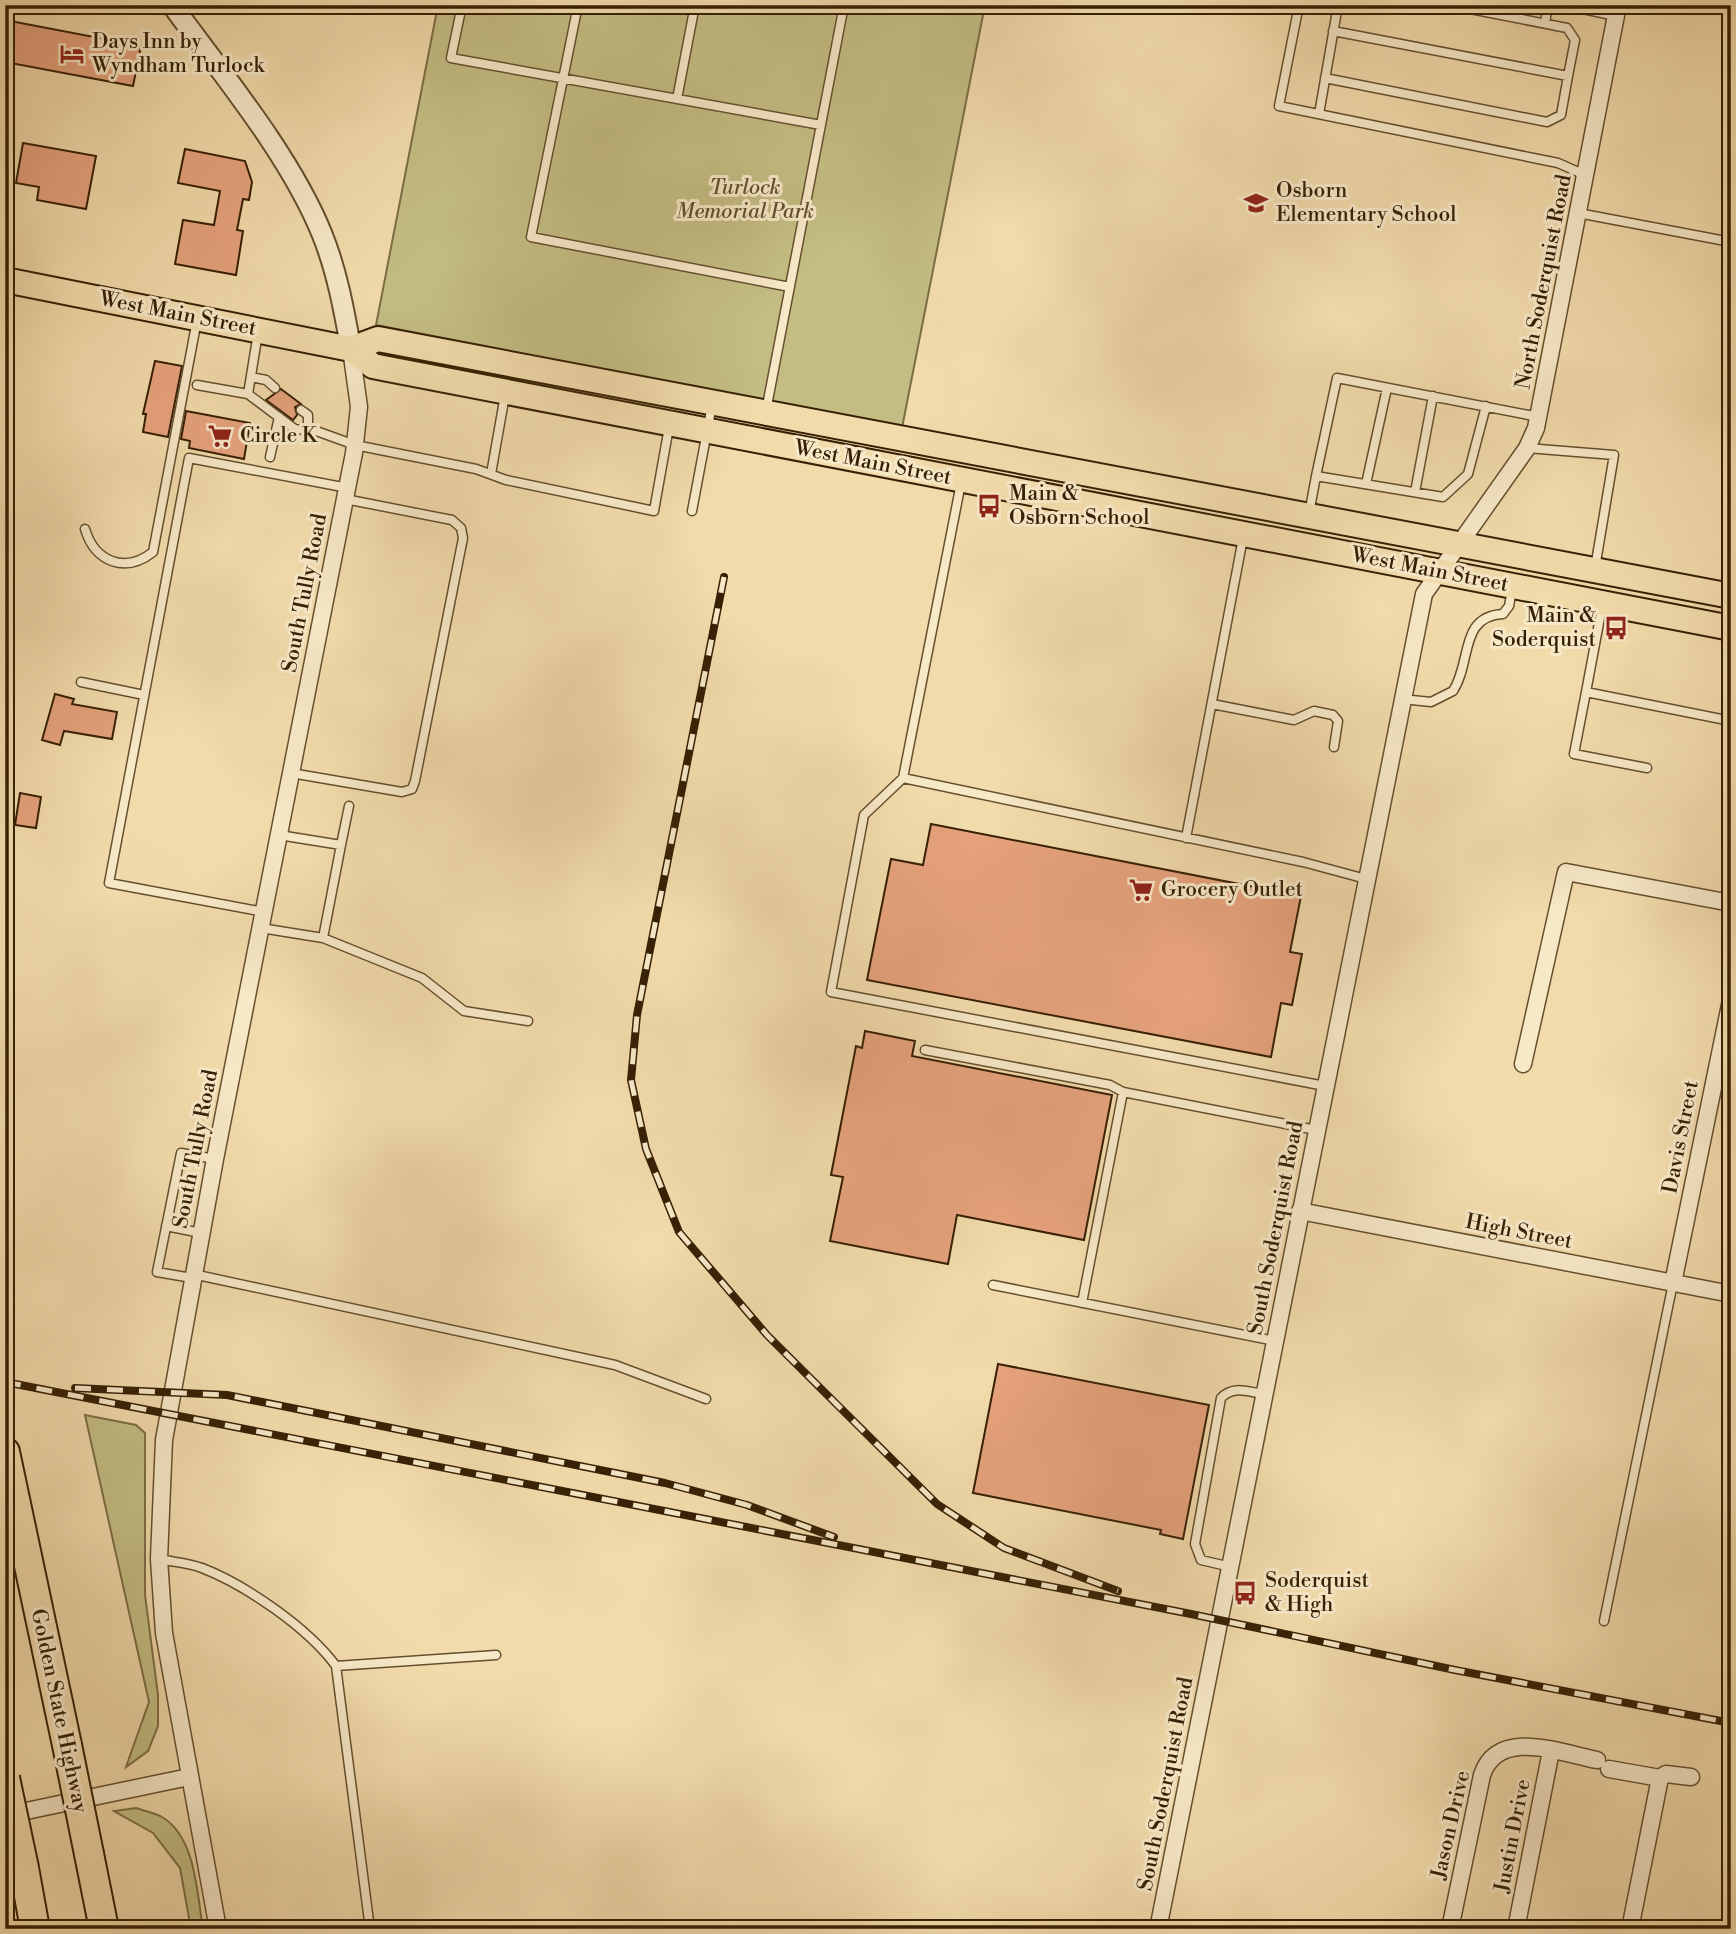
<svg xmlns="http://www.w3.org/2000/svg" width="1736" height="1934" font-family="'Libre Bodoni',serif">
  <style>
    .green { fill: #c3bd83; stroke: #7c6e44; stroke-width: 2 }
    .building { fill: #e6a27d; stroke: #362004; stroke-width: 2 }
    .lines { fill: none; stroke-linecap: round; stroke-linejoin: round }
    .service-casing { stroke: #654f2e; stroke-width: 11 }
    .minor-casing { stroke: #654f2e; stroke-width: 19 }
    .tertiary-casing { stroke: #654f2e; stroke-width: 23 }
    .primary-casing { stroke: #362004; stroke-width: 28 }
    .motorway-casing { stroke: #362004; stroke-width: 32 }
    .service { stroke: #f7e8c8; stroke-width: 8 }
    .minor { stroke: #f7e8c8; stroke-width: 16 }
    .tertiary { stroke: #f7e8c8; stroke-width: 19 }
    .primary { stroke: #f2dbab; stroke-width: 24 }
    .motorway { stroke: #f2dbab; stroke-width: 28 }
    .rail-casing { stroke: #362004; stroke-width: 8 }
    .rail { stroke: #f7e8c8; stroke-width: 5; stroke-dasharray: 16; stroke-linecap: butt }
    .motorway-bridge-casing { stroke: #362004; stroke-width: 32; stroke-linecap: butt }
    .motorway-bridge { stroke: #f2dbab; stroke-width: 28 }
    .labels { text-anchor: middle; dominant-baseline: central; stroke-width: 6; stroke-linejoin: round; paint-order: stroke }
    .poi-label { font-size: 21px; fill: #362004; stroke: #f7e8c8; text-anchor: start }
    .park-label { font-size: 21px; font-style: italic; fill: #604f2a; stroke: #f7e8c8 }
    .street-label { font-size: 21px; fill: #362004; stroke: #f7e8c8 }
  </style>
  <rect width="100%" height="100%" fill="#f2dbab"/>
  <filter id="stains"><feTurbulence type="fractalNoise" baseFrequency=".00286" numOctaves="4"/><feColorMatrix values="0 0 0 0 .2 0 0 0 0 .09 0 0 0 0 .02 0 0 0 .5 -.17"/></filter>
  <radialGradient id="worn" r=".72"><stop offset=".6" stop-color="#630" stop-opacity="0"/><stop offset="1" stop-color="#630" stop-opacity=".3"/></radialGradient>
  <path class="green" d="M438,5H985L902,428L376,325Z
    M85,1415L136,1425L145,1433V1595L158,1695V1726L148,1751L126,1767L149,1702Z
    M136,1808C144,1811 155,1813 162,1817C196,1837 197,1894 203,1929H191L180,1868L153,1833L114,1811Z"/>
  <path class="building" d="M5,20L141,46L133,86L5,62Z
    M23,143L96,156L86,209L37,200L39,187L16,183Z
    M185,149L245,161L252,182L249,200L243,199L237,230L243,231L236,275L175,264L183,220L214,225L220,191L178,183Z
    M155,361L182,366L168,437L143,432L146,414H143Z
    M281,389L301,404L295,407L297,415L293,420L266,400Z
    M186,411L250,423L244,459L189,448L190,441L181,439Z
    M55,694L74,699L72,704L117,712L112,739L64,731L60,745L42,740Z
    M20,793L41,797L36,828L15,825Z
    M931,824L1301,896L1290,952L1302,954L1292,1005L1281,1003L1271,1057L867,980L891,859L923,865Z
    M865,1031L915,1041L912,1056L1112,1095L1084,1240L957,1215L948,1264L830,1241L843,1177L831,1175L856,1046L862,1048Z
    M998,1364L1209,1405L1183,1539L1160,1534L1161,1530L973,1493Z"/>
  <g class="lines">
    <g class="service-casing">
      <path id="service" d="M462,5L451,58L821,125
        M578,5L531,237L790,287
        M1299,5L1279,106L1558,163L1585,175
        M1564,5L1616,16
        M1545,23L1548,5
        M1333,31L1568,76L1575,40L1567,28L1450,5
        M1325,78L1547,122L1561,115L1568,76
        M677,99L695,5
        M1319,114L1338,5
        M1578,213L1731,242
        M251,377L266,380L275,388
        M197,385L248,394L258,333
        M248,394L296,430L308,428L355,445L476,469L506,480L654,511L669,427
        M1486,406L1468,474L1443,497L1316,476L1337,378L1539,417
        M301,410L308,415V428
        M766,411L844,5
        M1527,448L1614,455L1595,568
        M270,457L279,417
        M491,474L505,395
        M961,483L903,778L1303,862L1366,879
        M1366,484L1387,388
        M1415,492L1433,396
        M692,511L712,405
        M1309,514L1316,476
        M85,529C95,562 125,574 153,552L197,320
        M1602,607L1586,692L1731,721
        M81,682L144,695
        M1586,692L1574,754L1647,768
        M1402,699L1431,702L1453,691C1472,662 1459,616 1503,614L1509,606L1512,590
        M1212,704L1294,720L1314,711L1333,715L1338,721L1334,747
        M291,773L402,792L412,789L415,781L463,538L461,528L452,520L345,499
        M903,778L864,815L831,992L1325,1086
        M279,835L341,845L349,806
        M1186,838L1243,538
        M264,912L109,883L189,458L348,488
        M261,928L323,938L341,845
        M323,938L422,978L464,1011L528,1021
        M925,1050L1110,1085L1123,1092
        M166,1226L201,1233
        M193,1274L615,1365L706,1399
        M192,1278L157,1272L181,1153L215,1159
        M993,1285L1275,1341
        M1082,1303L1123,1092L1316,1130
        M159,1559C173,1562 189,1563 202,1568C246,1585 308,1628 336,1666L370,1929
        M1231,1567L1201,1560L1195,1544L1221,1398C1233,1385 1248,1392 1264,1394
        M1604,1621L1673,1283
        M336,1666L496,1655"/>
    </g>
    <g class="minor-casing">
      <path id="minor" d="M1523,1064L1566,872L1731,903
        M1300,1211L1731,1294
        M1673,1283L1731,1000
        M1609,1769L1660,1778
        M7,1815L189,1777
        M218,1929L164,1633L159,1559L164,1440L215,1159L354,453L359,407L351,349
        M1158,1929L1424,594L1527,448L1536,428L1618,5
        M1450,1929L1482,1775C1498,1727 1561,1753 1597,1760
        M1516,1929L1551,1751
        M1630,1929L1660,1778L1666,1774L1691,1777"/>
    </g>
    <g class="tertiary-casing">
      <path id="tertiary" d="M172,5C222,74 290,155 322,234C337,271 344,310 351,349"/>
    </g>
    <g class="primary-casing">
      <path id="primary" d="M5,280L351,349L373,366L388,369L1731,628
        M351,349L378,339L1731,596"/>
    </g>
    <g class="motorway-casing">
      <path id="motorway" d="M5,1452L67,1745
        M89,1854L104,1929
        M24,1868L35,1929"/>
    </g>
    <use href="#service" class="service"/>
    <use href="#minor" class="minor"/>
    <use href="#tertiary" class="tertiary"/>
    <use href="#primary" class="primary"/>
    <use href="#motorway" class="motorway"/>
    <g class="rail-casing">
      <path id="rail" d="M724,577L637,1015L631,1080L646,1149L679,1232L767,1335L937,1504L1004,1548L1118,1591
        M5,1382L1191,1614L1455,1670L1731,1723
        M75,1388L227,1395L665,1483L747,1505L834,1537"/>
    </g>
    <use href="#rail" class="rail"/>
    <g class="motorway-bridge-casing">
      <path id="motorway-bridge" d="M67,1745L89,1854
        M5,1778L24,1868"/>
    </g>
    <use href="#motorway-bridge" class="motorway-bridge"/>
  </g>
  <defs>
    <g id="hotel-bare" transform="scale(1.89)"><path d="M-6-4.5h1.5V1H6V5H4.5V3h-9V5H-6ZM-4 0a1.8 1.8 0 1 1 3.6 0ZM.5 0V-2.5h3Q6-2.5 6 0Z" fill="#8f2418" stroke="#f7e8c8" stroke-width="2.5" paint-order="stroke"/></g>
    <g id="school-bare" transform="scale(1.89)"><path d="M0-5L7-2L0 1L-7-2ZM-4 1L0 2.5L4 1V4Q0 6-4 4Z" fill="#8f2418" stroke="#f7e8c8" stroke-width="2.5" paint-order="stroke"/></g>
    <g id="supermarket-bare" transform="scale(1.89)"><path d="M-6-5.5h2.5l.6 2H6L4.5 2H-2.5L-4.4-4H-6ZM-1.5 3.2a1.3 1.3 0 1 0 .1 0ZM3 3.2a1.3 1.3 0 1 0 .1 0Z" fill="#8f2418" stroke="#f7e8c8" stroke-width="2.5" paint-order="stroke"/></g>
    <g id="bus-bare" transform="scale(1.89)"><path d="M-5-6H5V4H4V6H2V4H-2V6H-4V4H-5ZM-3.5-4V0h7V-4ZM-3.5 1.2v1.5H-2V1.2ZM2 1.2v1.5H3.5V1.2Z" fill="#8f2418" stroke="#f7e8c8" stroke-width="2.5" paint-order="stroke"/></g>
  </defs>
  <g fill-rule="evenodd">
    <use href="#hotel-bare" x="72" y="54"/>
    <use href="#school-bare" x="1256" y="203"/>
    <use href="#supermarket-bare" x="220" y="436"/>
    <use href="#bus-bare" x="989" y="506"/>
    <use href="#bus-bare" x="1616" y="628"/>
    <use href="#supermarket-bare" x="1141" y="890"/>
    <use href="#bus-bare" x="1245" y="1593"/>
  </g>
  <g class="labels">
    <g class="poi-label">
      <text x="92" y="42">Days Inn by<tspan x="92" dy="24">Wyndham Turlock</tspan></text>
      <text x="1276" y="191">Osborn<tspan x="1276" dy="24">Elementary School</tspan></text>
      <text x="240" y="436">Circle K</text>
      <text x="1009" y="494">Main &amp;<tspan x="1009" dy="24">Osborn School</tspan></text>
      <text x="1596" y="616" text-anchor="end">Main &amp;<tspan x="1596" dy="24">Soderquist</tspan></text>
      <text x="1161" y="890">Grocery Outlet</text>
      <text x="1265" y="1581">Soderquist<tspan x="1265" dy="24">&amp; High</tspan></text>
    </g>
    <g class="park-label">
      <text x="745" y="188">Turlock<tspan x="745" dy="24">Memorial Park</tspan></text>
    </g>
    <g class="street-label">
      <text transform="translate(1544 282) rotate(-79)">North Soderquist Road</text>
      <text transform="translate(178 314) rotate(11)">West Main Street</text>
      <text transform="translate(873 463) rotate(11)">West Main Street</text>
      <text transform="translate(1430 570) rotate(11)">West Main Street</text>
      <text transform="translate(305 593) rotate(-79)">South Tully Road</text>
      <text transform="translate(1681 1137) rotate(-79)">Davis Street</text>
      <text transform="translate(196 1149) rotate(-79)">South Tully Road</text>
      <text transform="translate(1276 1228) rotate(-79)">South Soderquist Road</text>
      <text transform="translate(1519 1232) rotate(11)">High Street</text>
      <text transform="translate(59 1711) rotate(78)">Golden State Highway</text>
      <text transform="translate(1166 1784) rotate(-79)">South Soderquist Road</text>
      <text transform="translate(1451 1825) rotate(-77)">Jason Drive</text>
      <text transform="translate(1513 1836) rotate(-79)">Justin Drive</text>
    </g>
  </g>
  <rect width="1736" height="1934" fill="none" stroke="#f2dbab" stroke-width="28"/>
  <rect x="7" y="7" width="1722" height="1920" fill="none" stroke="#362004" stroke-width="3.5"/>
  <rect x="14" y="14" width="1708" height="1906" fill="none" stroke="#362004" stroke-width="2"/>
  <rect width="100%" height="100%" filter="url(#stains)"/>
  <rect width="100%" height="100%" fill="url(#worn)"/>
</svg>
